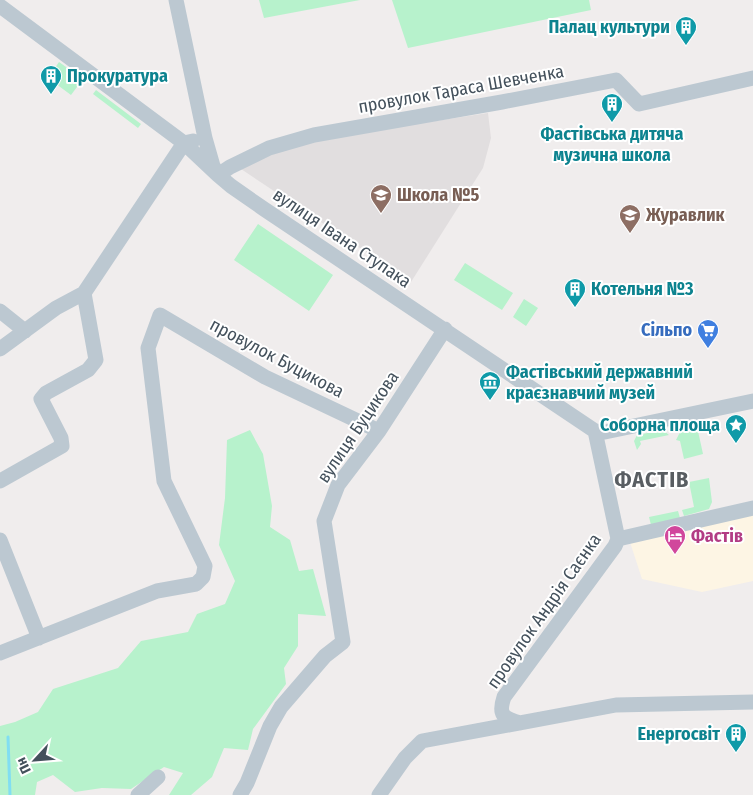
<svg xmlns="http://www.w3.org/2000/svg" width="753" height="795" font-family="'Fira Sans Condensed',sans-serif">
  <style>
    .commercial { fill: #fdf5e4 }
    .education { fill: #e1dedf }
    .green { fill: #b7f2cc }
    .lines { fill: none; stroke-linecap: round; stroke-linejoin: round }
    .stream { stroke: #81def2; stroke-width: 3 }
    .minor { stroke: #bcc8d1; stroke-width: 15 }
    .labels { text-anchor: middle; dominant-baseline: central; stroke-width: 4; stroke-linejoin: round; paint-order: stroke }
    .culture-label { font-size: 18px; font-weight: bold; fill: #0d838f; stroke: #fff; text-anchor: end }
    .street-label { font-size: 18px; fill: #44515c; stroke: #fff }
    .education-label { font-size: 18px; font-weight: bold; fill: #785e54; stroke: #fff; text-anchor: start }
    .shop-label { font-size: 18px; font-weight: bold; fill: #366cbe; stroke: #fff; text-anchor: end }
    .hotel-label { font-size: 18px; font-weight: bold; fill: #b23c85; stroke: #fff; text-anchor: start }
    .district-label { font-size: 22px; font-weight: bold; letter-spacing: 1px; fill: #595e62; stroke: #fff }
  </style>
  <rect width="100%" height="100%" fill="#f0eded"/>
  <path class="commercial" d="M753,510V581L702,592L642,579L629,539Z"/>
  <path class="education" d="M488,113L491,138L483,168L411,282L241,169L266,156L317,139Z"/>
  <path class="green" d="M259,0H360L264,18Z
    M392,0H589L591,10L408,48Z
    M59,62L83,79L71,95L48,78Z
    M96,90L141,124L138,128L93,94Z
    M258,224L333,275L309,311L234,260Z
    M465,263L513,293L502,310L454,280Z
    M524,299L538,308L526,326L513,317Z
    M688,425L696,428L698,431L703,454L684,459L680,441L676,440L683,426Z
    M250,430L263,454L272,506L270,527L290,540L299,571L313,569L326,616L298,614V646L284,668L286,684L253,729L248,750L224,748L212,777L191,795H169L183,773L164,767L131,789L102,788L75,792L53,775L37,782L35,795H0V726L15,722L38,712L53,689L118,668L141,641L188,632L197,614L225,604L235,581L219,545L225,498L227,440Z
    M663,430L669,435L640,441L641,444L637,450L634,441L637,435Z
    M709,478L712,502L709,509L684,516L682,510L694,507L689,482Z
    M678,511L680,518L651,525L649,517Z"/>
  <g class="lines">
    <path class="stream" d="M8,737L10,795"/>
    <path class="minor" d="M176,0L205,138L213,166L218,175L231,186L264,209L595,431L618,539
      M0,6L184,143L193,141
      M0,311L25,331
      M0,349L56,308L84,293L184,143L218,175L230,167L269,148L314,135L502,102L616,80L639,104L753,78
      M595,431L605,432L753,401
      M0,481L62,446L61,438L41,399L46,393L88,370L96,360L84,293
      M618,539L753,508
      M0,540L39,638
      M0,653L157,591L196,584L203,577L205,566L164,481L148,348L160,315L265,377L379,431
      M520,723C503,718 498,715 504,697L615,546L618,539
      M138,795L158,777
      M240,795L247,783L270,726L281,707L325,656L343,642L324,521L338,485L379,431L445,329
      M379,795L405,758L422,741L616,705L753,702"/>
  </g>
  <defs>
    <g id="building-pin" transform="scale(1.125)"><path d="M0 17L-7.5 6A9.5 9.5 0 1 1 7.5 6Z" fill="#0f9aa8" stroke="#fff"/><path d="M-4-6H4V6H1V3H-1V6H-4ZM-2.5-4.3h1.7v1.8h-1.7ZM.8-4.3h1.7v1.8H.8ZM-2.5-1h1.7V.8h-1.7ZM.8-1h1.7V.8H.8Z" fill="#fff"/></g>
    <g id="school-pin" transform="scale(1.125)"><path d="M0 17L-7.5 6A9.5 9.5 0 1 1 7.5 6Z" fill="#8d6e63" stroke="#fff"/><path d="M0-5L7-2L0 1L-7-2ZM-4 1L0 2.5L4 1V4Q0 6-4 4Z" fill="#fff"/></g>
    <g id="supermarket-pin" transform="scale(1.125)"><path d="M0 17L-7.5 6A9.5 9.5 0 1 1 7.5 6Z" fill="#3f7fe0" stroke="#fff"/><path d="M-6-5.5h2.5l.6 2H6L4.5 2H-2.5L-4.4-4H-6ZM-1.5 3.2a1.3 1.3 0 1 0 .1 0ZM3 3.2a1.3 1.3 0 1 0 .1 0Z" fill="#fff"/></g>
    <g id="museum-pin" transform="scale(1.125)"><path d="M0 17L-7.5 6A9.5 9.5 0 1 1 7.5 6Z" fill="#0f9aa8" stroke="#fff"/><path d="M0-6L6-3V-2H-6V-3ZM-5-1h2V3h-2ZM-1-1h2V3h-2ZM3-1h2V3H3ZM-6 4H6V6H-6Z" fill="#fff"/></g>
    <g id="sight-pin" transform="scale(1.125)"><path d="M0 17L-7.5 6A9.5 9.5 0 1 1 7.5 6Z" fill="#0f9aa8" stroke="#fff"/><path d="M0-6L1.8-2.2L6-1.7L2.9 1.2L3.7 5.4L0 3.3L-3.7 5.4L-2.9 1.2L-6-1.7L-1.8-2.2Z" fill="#fff"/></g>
    <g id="hotel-pin" transform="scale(1.125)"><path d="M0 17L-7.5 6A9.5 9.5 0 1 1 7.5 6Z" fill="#d1479c" stroke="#fff"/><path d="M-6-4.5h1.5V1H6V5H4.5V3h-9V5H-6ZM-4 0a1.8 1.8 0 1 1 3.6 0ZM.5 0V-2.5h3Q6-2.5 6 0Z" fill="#fff"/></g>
  </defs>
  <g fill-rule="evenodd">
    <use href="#building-pin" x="686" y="27"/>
    <use href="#building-pin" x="51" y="76"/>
    <use href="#building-pin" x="612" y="104"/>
    <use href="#school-pin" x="381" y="195"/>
    <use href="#school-pin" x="630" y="215"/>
    <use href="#building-pin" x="575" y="289"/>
    <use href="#supermarket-pin" x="708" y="330"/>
    <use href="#museum-pin" x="490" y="382"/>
    <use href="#sight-pin" x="736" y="425"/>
    <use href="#hotel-pin" x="675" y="536"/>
    <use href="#building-pin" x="736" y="734"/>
  </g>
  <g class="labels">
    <g class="culture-label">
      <text x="670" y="27">Палац культури</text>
      <text x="67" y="76" text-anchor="start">Прокуратура</text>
      <text x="612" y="134" text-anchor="middle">Фастівська дитяча<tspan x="612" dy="21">музична школа</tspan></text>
      <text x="591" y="289" text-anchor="start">Котельня №3</text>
      <text x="506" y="372" text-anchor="start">Фастівський державний<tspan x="506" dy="21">краєзнавчий музей</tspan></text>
      <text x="720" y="425">Соборна площа</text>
      <text x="720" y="734">Енергосвіт</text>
    </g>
    <g class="street-label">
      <text transform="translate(461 89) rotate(-10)">провулок Тараса Шевченка</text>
      <text transform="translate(342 238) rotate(34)">вулиця Івана Ступака</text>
      <text transform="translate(277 358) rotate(28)">провулок Буцикова</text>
      <text transform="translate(358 427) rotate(-56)">вулиця Буцикова</text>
      <text transform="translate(544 611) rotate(-55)">провулок Андрія Саєнка</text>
    </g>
    <g class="education-label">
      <text x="397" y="195">Школа №5</text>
      <text x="646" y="215">Журавлик</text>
    </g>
    <g class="shop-label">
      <text x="692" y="330">Сільпо</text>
    </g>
    <g class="hotel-label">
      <text x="691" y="536">Фастів</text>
    </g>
    <g class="district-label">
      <text x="652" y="479">ФАСТІВ</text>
    </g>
  </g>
  <g transform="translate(35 760) rotate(244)" stroke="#ffffff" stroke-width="4" paint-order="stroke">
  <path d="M0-4L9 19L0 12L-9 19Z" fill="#44515c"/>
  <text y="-8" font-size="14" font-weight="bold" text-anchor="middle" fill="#44515c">Пн</text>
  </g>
</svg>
